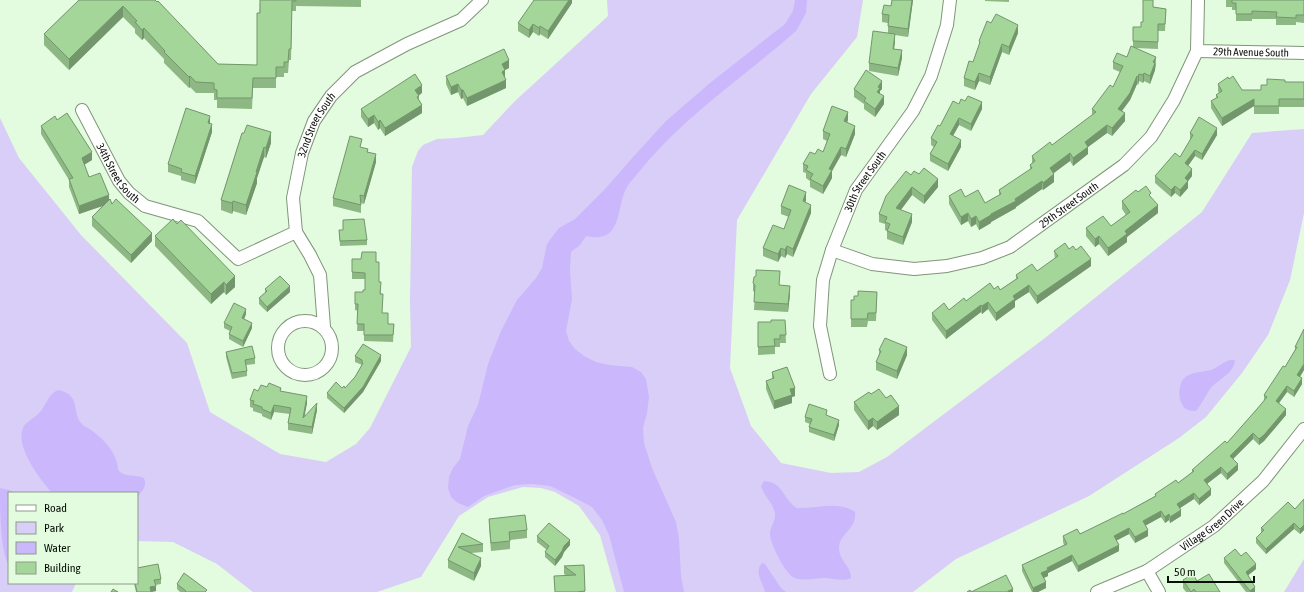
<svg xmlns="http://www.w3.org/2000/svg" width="1304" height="592" font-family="'Asap Condensed',sans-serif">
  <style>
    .green { fill: #d9cef7 }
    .water { fill: #cbb7fc }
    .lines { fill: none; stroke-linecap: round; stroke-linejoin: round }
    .minor-casing { stroke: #80957b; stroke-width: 14 }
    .minor { stroke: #fff; stroke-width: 12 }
    .wall { fill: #8db884 }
    .shaded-wall { fill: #73966c }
    .building { fill: #a4d69a; stroke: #73966c }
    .labels { text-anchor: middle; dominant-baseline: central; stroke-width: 3; stroke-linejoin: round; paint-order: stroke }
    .street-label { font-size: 11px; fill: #091007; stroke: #e3fbde }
  </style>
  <rect width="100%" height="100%" fill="#e3fbde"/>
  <path class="green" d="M607,0H863L857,37L811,94L737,220L730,368L751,426L781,463L831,473L859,472L887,457L1045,338L1202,212L1252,133L1304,129V213L1290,280L1268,335L1242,373L1206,417L1179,438L1089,496L956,559L913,592H616L600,535L579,506L555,492L541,488L523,487L488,497L459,516L421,577L377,592H253L217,564L173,542L137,541V493H9V583H76L72,592H0V118L19,158L81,235L187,343L210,412L280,454L326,462L356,444L370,428L411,347L410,302L412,167L418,151L423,145L437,139L456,138L483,135L515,101L608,16Z
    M1304,559V592H1284Z"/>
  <path class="water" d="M795,0H807L806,13L796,31C745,76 687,114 643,167C638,174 628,183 625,191C616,213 621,244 586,236L580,245L571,252L570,271L572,299L566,331L569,341L575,349L584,356L596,362L609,365L632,367L641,372L646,379L649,397L647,413L643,428L644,443L652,468L676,522L679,539L681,576L684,592H624L609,535L602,520L592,507L575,498L550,486L532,484L515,485L484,496L468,507L458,503L451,497L448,488L449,477L453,468L460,459L468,426L478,405L488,364L501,331L517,300L536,278L542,268L547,244L559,228L575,219L605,189L634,156L666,121L710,83L785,24L793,11Z
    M1230,360H1235C1234,374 1218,379 1210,389C1205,396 1202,404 1196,411C1189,411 1184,410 1181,402C1179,397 1179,392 1180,387C1183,371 1199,373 1211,370C1217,368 1223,362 1230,360Z
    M58,390C83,395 70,413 83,425C85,427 89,428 91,430C104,439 118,454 118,470C125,478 135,474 144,478C147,486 143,490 138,496L137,493H52C40,479 15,447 23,428C26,421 35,418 39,413C47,405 47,395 58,390Z
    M764,481C784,482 783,500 797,508C816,509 839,500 855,512C857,529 840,533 839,547C838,560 852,567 851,578C843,582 833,578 824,578C815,578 801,582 793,577C785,573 770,543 770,534C770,527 776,521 775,513C773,503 764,496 761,486Z
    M0,488L9,490L16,493H9V565C0,552 0,507 0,488Z
    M762,563L765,564L781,588L786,592H765C762,581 754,572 762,563Z"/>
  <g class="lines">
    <g class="minor-casing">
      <g id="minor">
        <path id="s1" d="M1197,51L1304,53"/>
        <path id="s2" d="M82,110L119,181L129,193L145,206L198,221L238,259L296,232"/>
        <path id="s3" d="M832,250L872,264L914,269L947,266L982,258L1010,247L1124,165L1151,137L1174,100L1197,51L1198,0"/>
        <circle cx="305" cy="348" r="27"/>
        <path id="s4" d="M324,327L320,275L310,255L296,232L293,198L302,153L314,121L331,96L355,72L407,44L461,20L482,0"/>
        <path id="s5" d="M830,374L820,326L823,280L832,250L856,190L913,111L931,76L947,25L950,0"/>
        <path d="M1147,571L1159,592"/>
        <path id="s6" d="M1097,592L1147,571L1214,526L1263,481L1304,429"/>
      </g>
    </g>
    <use href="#minor" class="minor"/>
  </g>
  <path class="wall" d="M79,0H155L218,64L257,65L260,0H361V7L296,6V11H292L291,60H289L288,73H284V77H276V88H253L252,109L217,108V100H214V93H196L190,87L189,88L164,63V59L144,38L142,40L135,33V29L123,17L69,70L44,45V34Z
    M572,0V3L548,39L540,34L539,36L533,32L529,38L518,31V23Z
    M892,0H913L908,37L895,35L894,49L902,58L898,76L869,71V63L888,33V23L882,22V14L891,6Z
    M985,0H1009V2L985,1Z
    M1226,0H1304V23L1296,22V25H1276V19H1252V21H1236V10H1232V7H1226Z
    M1153,7L1166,9L1165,31H1158V49L1136,48L1156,64L1155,70L1150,84L1144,81L1143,83L1139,81L1138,85L1137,84L1130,100L1122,111L1125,121L1112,136L1107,133L1088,147V154L1073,166L1070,161L1053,173L1054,182L1043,190L1042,189L1016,207V208L991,222V223L979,230L976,224L971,227L968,221L961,225L949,204V196L965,197L985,203L999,195V190L1030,170V165L1032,163V156L1052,145L1092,115V109L1113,87L1120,72L1113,69V62L1127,57L1133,47V27H1141L1143,22Z
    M1018,33L1009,55L1002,52L990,85L979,81L975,90L964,86V78L973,62L979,45V41Z
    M509,68L505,70V77L506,88L467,106L463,98L461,99L458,92L451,95L446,84V76Z
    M1229,79L1242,90H1261L1267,85L1285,82H1304V107H1279V114H1254V106L1222,126L1211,108V101L1216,98V95L1219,93L1218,91V84Z
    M854,89H882L880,91V94L884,104L875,117L864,109V104L854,97Z
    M422,93L419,95V100L422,113L385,136L380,128L378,130L374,123L368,127L361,117V109Z
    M959,104L982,109L971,131L959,125L953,136L961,147L948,171L930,161V154L934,147L931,145V138Z
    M57,120L92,160L84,165L89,177L112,204L152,241L131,263L92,226V217L103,205L79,214L69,187V180L41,134V126Z
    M848,120L847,122L855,134L846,157L841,155L832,171V178L823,194L810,187V181L806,178V173L803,172V164L815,154L823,152L827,141L823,139V131Z
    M210,124L212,132L195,184L181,180V176L168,172V164Z
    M242,133L271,143L266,158L264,157L257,178V183L246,215L233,211L232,214L221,210V200Z
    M1190,133L1217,135L1202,160L1195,156L1188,166L1192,176L1188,181V188L1180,197L1175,193L1171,197L1155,183V176L1180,157L1190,140Z
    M362,147L368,152L376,162L364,204L361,203V213L333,206V198Z
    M911,175L938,187L924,204L912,195L901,210L912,222L903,245L887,239V231L885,230V224L879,222V214Z
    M1138,192L1151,198L1158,213L1127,237V242L1108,256L1099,244L1095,247L1086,236V228L1111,226L1126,215L1122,209V201Z
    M806,200L805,202L811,213L793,257L787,254L785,258L781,256L778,262L763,256V248L784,229L789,217L781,214V206Z
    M339,230H343L367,240V245L340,246Z
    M155,236L235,287L226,295L224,292L211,304L155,246Z
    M1069,249L1076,250L1091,266L1037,304L1029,292L1015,301V307L996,321L988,309L982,314L981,312L946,339L932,320V313L949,310L966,301L994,289L1000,290L1016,279V275L1037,271L1055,259L1054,251Z
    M352,259L376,262L381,294L382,313L388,324H394L393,342L364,341V331H357L358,311L355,310V292H363L365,290V279H352Z
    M753,283L780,285L790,294L788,312L754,310L755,292L753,291Z
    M265,289L290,292L267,312L259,304V298L265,293Z
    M877,292L876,321H868L867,327H851V300H854L858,296Z
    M246,314L244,319L252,328L243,347L229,339V334L230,331L224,328V323Z
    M785,320L786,343H780V347H775V354L758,355V322H771Z
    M1304,329V370L1300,377L1302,384L1294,397L1287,392L1279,403L1286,415L1264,441L1259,445L1253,439L1233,459L1238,470L1227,480L1221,473L1207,484L1211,495L1199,505L1194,499L1180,508L1181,516L1170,523L1169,520L1165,523L1161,517L1146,525L1148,536L1135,543L1129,534L1116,540L1119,551L1078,572L1072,561L1048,573V576L1044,578L1046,588L1038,592H1032L1022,571V565L1064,545L1063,542V536L1080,534L1123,514L1155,496V494L1178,483L1192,472V470L1227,443L1257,409L1264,401V395L1285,367L1295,350V347Z
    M879,350L907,355L897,379L876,370V362L879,354Z
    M226,352L255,358V364L246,365L247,371V376L232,379L226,357Z
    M355,356L381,361L363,392L344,413L327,398V393L342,388H345L355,377L362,365L355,362Z
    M772,372L795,396L792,397V403L774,409L766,389V381L772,379Z
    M267,387L281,391L307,403L304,416L317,410L312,434L288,430V423L290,414L274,412L271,420L262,416V414L253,411V408L250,407V400L258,391Z
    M871,394L886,398L899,415L877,430L873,426L868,430L854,410V402Z
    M827,416L839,425L834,441L809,432V427L810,424L805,422V417Z
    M1304,499V530L1300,534L1294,529L1266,554L1256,543V538L1261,533V528L1295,509Z
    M489,519L527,530V538L510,540V549L491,551L489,527Z
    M462,533L483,544V552L471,553L481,566L474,581L448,568V560Z
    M537,536L570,545L564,552L562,557L555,566L545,557V552L547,550L537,542Z
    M1241,556L1256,569L1248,575L1255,592H1246L1224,563V558Z
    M584,565L585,592H555L554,576H567L564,574V566Z
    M161,579V584L155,585L156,591L152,592H136L134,583Z
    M1183,580L1197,581L1220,592H1186L1183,588Z
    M177,584L207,592H180L177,589Z"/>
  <path class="shaded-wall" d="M569,0H572V3L548,39V31Z
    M912,0H913L908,37V29Z
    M123,6V17L69,70V59Z
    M533,24V32L529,38V30Z
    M1018,25V33L1009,55V47Z
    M540,26V34L539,36V28Z
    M144,28V38L142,40V30Z
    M895,34V42L893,57V49Z
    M1002,44V52L990,85V77Z
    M902,50V58L898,76V68Z
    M1156,57L1155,70L1150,84V76L1153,62Z
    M509,60V68L505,70V78L502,80V64Z
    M979,73V81L975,90V82Z
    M1144,73V81L1143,83V75Z
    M1139,74V81L1138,85V77Z
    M190,76V87L189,88V77Z
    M1137,76V84L1130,100L1118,116V109Z
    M506,80V88L467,106V98Z
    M882,81V89L880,91V96L877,100L878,87Z
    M458,84V92L451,95V87Z
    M422,85V93L415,98V90Z
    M461,90H463V98L461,99Z
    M884,96V104L875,117V109Z
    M1254,99V106L1222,126V118Z
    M982,102V109L971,131V124Z
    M422,105V113L385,136V128Z
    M848,112V120L844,129V121Z
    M1125,113V121L1112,136V128Z
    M374,115V123L368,127V119Z
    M210,116V124L208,123Z
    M959,118V125L950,141V134Z
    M380,120V128L378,130V122Z
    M212,124V132L195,184V176Z
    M1107,125V133L1088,147V154L1073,166V158L1085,142Z
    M855,126V134L846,157V149Z
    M1217,128V135L1202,160V154Z
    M271,132V143L266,158V148Z
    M961,140V147L948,171V164Z
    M264,147V157L257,178V183L246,215V205Z
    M841,147V155L832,171V178L823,194V186L829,169Z
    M1195,150V156L1185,170V163Z
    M92,152V160L82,166V158Z
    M1070,153V161L1050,176V168Z
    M376,154V162L364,204V196Z
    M1192,169V176L1185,185V178Z
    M1054,174V182L1043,190V183Z
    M938,179V187L924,204V196Z
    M1042,181V189L1016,207V208L991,222V223L979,230V222L1015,199Z
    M1188,181V188L1180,197V190Z
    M1175,186V193L1171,197V190Z
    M912,187V195L896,216V208Z
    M806,192V200L803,209V201Z
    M109,195V204L79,214V206Z
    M233,201V211L232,214V203Z
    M811,205V213L793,257V249Z
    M1158,205V213L1127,237V242L1108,256V248L1125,231Z
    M968,213V221L961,225V217Z
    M912,214V222L903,245V237Z
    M976,216V224L971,227V219Z
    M152,233V241L131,263V255Z
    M1099,236V244L1095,247V239Z
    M787,246V254L785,258V250Z
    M781,248V256L778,262V254Z
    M1091,259V266L1037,304V296Z
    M235,276V287L226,295V285Z
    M224,282V292L211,304V294Z
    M1029,285V292L1015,301V307L996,321V313L1013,296Z
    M290,286V292L267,312V307Z
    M790,286V294L788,312V304Z
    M988,302V309L982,314V306Z
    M981,305V312L946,339V331Z
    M246,309V314L242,324V318Z
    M252,323V328L243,347V341Z
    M907,347V355L897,379V371Z
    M381,355V361L363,392L344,413V408Z
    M1304,364V370L1297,381V375Z
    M1302,378V384L1294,397V391Z
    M1287,386V392L1276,407V401Z
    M795,388V396L792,397V403L774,409V401L790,389Z
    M307,396V403L303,425V418Z
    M317,403V410L312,434V427Z
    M274,405V412L271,420V413Z
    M899,406V415L877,430V422Z
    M1286,409V415L1264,441L1259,445V439Z
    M873,418V426L868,430V421Z
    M839,420V425L834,441V435Z
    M1253,433V439L1230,462V456Z
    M1238,464V470L1227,480V474Z
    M1221,467V473L1204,486V480Z
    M1211,489V495L1199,505V499Z
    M1194,493V499L1177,510V504Z
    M1181,510V516L1170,523V517Z
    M1161,511V517L1143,527V521Z
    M1169,514V520L1165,523V517Z
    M1294,523V529L1266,554V549Z
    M1304,525V530L1300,534V529Z
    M1129,528V534L1114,542V536Z
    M1148,530V536L1135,543V537Z
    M570,540V545L564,552L562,557L555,566V560L564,546Z
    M1119,545V551L1078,572V566Z
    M1072,555V561L1048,573V576L1041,579V573L1047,568Z
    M481,558V566L474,581V573Z
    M1256,564V569L1246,577V572Z
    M1046,582V588L1038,592H1033V588Z
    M156,586V591L150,592V587Z
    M1255,587V592H1250V591Z
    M1013,589V592H1008V591Z"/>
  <path class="building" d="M79,0H155L157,2L158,1L218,64L257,65V13H260V0H296V1H292L291,49H289L288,62H284V67H276V78H253L252,98H217V90L214,89V83L196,82L190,76L189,77L164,52L165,51L144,28L142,30L135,22L137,21L123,6L69,59L44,34Z
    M534,0H569L548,31L540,26L539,28L533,24L529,30L518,23Z
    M892,0H912L908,29L888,26L889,15L882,14L884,5L891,6Z
    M1143,0H1153V7L1166,9L1165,24H1158V42L1133,41V27H1141V22H1143Z
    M1232,0H1304V15H1296V18L1276,17L1277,12L1252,11V14H1236V3H1232Z
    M996,14L1018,25L1009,47L1002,44L990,77L979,73L975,82L964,78L969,61L973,62L980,42L979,41L987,21L991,23Z
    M873,31L895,34L893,49L902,50L898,68L869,63Z
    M1131,46L1156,57L1153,62L1155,63L1150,76L1144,73L1143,75L1139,74L1138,77L1137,76L1130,93L1118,109L1125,113L1112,128L1107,125L1085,142L1088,147L1073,158L1070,153L1050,168L1054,174L1043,183L1042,181L1015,199L1016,201L991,214V215L979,222L976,216L971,219L968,213L961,217L949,196L961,189L965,197L978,190L985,203L1001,194L999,190L1032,168L1030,165L1035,161L1032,156L1050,142L1052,145L1096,112L1092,109L1110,85L1113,87L1123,66L1113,62L1117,53L1127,57Z
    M504,49L509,60L502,64L505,70L502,72L506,80L467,98L463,90H461L458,84L451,87L446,76Z
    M866,70L882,81L878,87L880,88L877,92L884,96L875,109L864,101L866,98L854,89Z
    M415,74L422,85L415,90L419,96L417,97L422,105L385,128L380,120L378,122L374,115L368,119L361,109Z
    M1233,76L1242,90H1261V85H1267V79L1285,80V82H1304V99H1279V106H1254V99L1222,118L1211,101L1218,97L1216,95L1222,91L1218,84L1228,77L1229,79Z
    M968,96L982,102L971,124L959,118L950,134L961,140L948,164L930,154L937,142L931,138L938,125L940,126L953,101L959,104L961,99L965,101Z
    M832,106L848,112L844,121L855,126L846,149L841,147L829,169L832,170L823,186L810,179L813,174L806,170L808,166L803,164L810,152L815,154L818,149L823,152L830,134L823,131Z
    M186,108L210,116L208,123L212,124L195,176L181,172L182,169L168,164Z
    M67,113L92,152L82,158L89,177L100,173L109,195L79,206L69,179L73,178L41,126L55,116L57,120Z
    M1199,117L1217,128L1202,154L1195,150L1185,163L1192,169L1185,178L1188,181L1180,190L1175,186L1171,190L1155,176L1175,153L1180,157L1193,135L1190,133Z
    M247,125L271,132L266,148L264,147L256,172H257L246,205L233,201L232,203L221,200L242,133H244Z
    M350,136L362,139L360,147L368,149L367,152L376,154L364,196L360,195L361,205L333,198Z
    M924,168L938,179L924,196L912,187L896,208L912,214L903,237L887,231L890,224L885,222L887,217L879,214L886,196L906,171L911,175L914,171L919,174Z
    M789,185L806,192L803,201L811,205L793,249L787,246L785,250L781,248L778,254L763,248L773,225L784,229L791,210L781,206Z
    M1146,186L1151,193L1149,195L1158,205L1125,231L1127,234L1108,248L1099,236L1095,239L1086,228L1103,216L1111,226L1130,212L1122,201L1136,190L1138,192Z
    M110,199L112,204L116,199L152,233L131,255L92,217Z
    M173,219L177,224L181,220L235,276L226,285L224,282L211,294L155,236Z
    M364,219L367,240L340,241L339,230H343V220Z
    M1065,243L1069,249L1073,246L1076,250L1081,246L1091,259L1037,296L1029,285L1013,296L1015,299L996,313L988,302L982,306L981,305L946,331L932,313L944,303L949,310L964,298L966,301L990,283L994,289L998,286L1000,290L1018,278L1016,275L1032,264L1037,271L1058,256L1054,251Z
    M362,252H376V262H379V282H381L380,294H383L382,313H388V324H394L393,335H364V324H357L358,304H355V292H363V290H365V273L352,272V259H361Z
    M756,270L780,271L779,285L790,286L788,304L754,302L755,285L753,283L754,277L756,276Z
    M280,276L290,286L267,307L259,298L267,291L265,289Z
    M858,291L877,292L876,313H868L867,319H851V300H854V296H858Z
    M234,303L246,309L242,318L252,323L243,341L229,334L232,327L224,323Z
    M771,320H785L786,335H780V339H774L775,346L758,347V322H771Z
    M1304,329V364L1297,375L1302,378L1294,391L1287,386L1276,401L1286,409L1264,435L1259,439L1253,433L1230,456L1238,464L1227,474L1221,467L1204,480L1211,489L1199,499L1194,493L1177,504L1181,510L1170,517L1169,514L1165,517L1161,511L1143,521L1148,530L1135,537L1129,528L1114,536L1119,545L1078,566L1072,555L1047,568L1048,570L1041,573L1046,582L1033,588L1022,565L1067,544L1063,536L1077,529L1080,534L1123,513V514L1156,496L1155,494L1176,480L1178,483L1194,471L1192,470L1225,441L1227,443L1257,409L1267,397L1264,395L1283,366L1285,367L1297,347H1295Z
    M885,338L907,347L897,371L876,362L881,351L879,350Z
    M363,344L381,355L363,387L344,408L327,393L336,382L342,388L344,386L345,388L355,377L363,363L362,362V360L355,356Z
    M252,346L255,358L245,360L247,371L232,373L226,352Z
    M787,367L795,388L790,389L792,395L774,401L766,381L774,378L772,372Z
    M269,383L281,388L280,391L307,396L303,418L317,403L312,427L288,423L291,408L274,405L271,413L262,409V407L253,404L254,401L250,400L254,389L258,391L261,385L267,387Z
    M879,389L886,398L891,395L899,406L877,422L873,418L868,421L854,402L869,392L871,394Z
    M809,404L827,410L826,415L839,420L834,435L809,427L812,419L805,417Z
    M1304,499V525L1300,529L1294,523L1266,549L1256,538L1264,530L1261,528L1288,502L1295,509Z
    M525,515L527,530L509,532L510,541L491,543L489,519Z
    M549,523L570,540L564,546L562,551L555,560L545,552L549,546L537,536Z
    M462,533L483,544L458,547L481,558L474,573L448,560Z
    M1235,549L1241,556L1246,552L1256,564L1246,572L1255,587L1250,591L1224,558Z
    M158,564L161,579L154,580L156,586L150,587L151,592H137L135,583H137V568Z
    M584,565L585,591L577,592H555L554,576L576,575L564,566Z
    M184,573L207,590L205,592H185L186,591L177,584Z
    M1193,574L1197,581L1209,574L1220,592H1196L1194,589L1191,592L1183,580Z
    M1006,575L1013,589L1008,591V592H967L970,590L971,592Z
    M113,589L118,592H111Z"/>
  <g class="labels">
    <g class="street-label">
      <text stroke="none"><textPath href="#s1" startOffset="54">29th Avenue South</textPath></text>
      <text stroke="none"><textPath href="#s4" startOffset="213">32nd Street South</textPath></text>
      <text stroke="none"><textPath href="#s2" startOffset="73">34th Street South</textPath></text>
      <text stroke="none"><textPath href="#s5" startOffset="203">30th Street South</textPath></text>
      <text stroke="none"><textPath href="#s3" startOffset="256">29th Street South</textPath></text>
      <text stroke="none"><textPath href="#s6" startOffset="134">Village Green Drive</textPath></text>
    </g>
  </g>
  <rect x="8" y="492" width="130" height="92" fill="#e3fbde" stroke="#8c9d88"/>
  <rect x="16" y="505" width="20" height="6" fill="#ffffff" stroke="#8c9d88"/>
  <text x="44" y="512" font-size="12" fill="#091007">Road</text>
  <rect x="16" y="522" width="20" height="12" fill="#d9cef7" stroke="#8c9d88"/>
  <text x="44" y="532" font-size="12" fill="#091007">Park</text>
  <rect x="16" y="542" width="20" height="12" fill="#cbb7fc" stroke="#8c9d88"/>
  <text x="44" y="552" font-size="12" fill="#091007">Water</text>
  <rect x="16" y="562" width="20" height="12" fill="#a4d69a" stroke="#8c9d88"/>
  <text x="44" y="572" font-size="12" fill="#091007">Building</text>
  <path d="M1168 576v6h86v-6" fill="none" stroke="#091007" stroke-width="2"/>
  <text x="1174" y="576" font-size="12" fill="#091007" stroke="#e3fbde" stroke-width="3" paint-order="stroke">50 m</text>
</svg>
